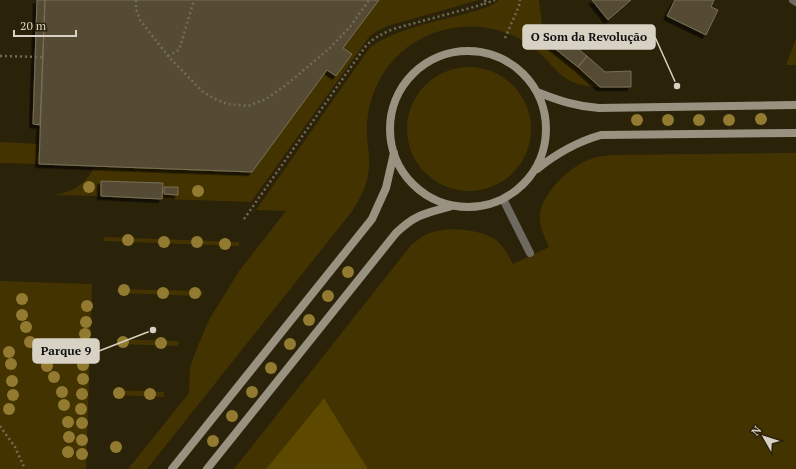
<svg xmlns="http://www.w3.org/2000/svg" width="796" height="469" font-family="'PT Serif',serif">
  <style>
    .green { fill: #433300; fill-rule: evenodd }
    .forest { fill: #5d4800 }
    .building { fill: #554c34; stroke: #796f55; filter: url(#shadow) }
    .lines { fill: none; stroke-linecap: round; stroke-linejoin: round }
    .path { stroke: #726b57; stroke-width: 2.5; stroke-dasharray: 2 3; stroke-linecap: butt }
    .lane { stroke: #6e6a5f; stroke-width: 8 }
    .street { stroke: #6e6a5f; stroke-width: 8 }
    .secondary { stroke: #999280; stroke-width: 8 }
    .tree { fill: #937a31 }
    .leader { fill: none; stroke: #d7d2c4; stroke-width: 1.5 }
    .callout-dot { fill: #d7d2c4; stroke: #2b220a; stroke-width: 1.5 }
    .callout { fill: #d7d2c4; stroke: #d7d2c4; stroke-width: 1.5 }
    .callout-label { font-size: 12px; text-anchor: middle; font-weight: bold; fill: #111 }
  </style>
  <defs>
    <filter id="shadow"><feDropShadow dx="-3.5" dy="3.5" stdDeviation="0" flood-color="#0009"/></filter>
  </defs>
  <rect width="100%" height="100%" fill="#2b220a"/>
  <path class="green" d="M80,0H479L387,26L377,31L369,37L251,202L162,199L163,183L102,181L101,196L52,195C71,193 86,185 94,167L53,165ZM164,187H178L177,195L164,194Z
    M499,0H539L544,40L578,67L600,87C556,87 556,61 525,42C475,11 408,28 380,79C370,97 366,117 367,138C368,148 370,158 369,168C368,184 361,197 353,210L147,469H128L189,393L190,367L199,343L210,318L239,271L286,211L256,210L368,50C385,31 443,20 468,13C478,10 492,7 499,0Z
    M796,39V65H786Z
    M407 129a62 62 0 1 1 124 0a62 62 0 1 1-124 0Z
    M0,142L40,144L39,164L0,163Z
    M796,153V469H368L324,398L266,469H234L412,244C418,240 423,235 430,233C448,226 482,229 497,241C505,248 508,255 513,264L549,247C544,236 539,226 540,214C542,193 571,165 591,159C597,156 605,156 612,155Z
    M104,237L239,242V246L104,241Z
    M0,281L92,284L86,469H0Z
    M118,289L203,291L202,296L117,293Z
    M117,339L179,341L178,346L117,344Z
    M114,390L164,392V397L114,395Z"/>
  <path class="forest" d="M324,398L368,469H266Z"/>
  <path class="building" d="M37,0H45L40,125L33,124Z
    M45,0H379L343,48L352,54L336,76L327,70L252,172L39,164Z
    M592,0H631L608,20Z
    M675,0H714L711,7L718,10L706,35L667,16Z
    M554,30L587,56L578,67L544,40Z
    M587,56L605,72L631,71V87H600L578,67Z
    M101,181L163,183L162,199L101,196Z
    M164,187H178V195L164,194Z"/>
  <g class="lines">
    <path class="path" d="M136,0V9L140,20L168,56L202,91L213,98L227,104L248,106L266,99L286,85L330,48L350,27L369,0
      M484,4L495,0
      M505,38L519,6L520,0
      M0,56L43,57
      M168,56L179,50L194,0
      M244,219L365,47C373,38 382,34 393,29L481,5L486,0
      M0,426L15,447L25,469"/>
    <path class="lane" d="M793,0L796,2"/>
    <path class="street" d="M503,199L530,253"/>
    <path class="secondary" d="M390 129a78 78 0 1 1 156 0a78 78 0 1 1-156 0Z
      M537,92C560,101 575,106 599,108L796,105
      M537,169C556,154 576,142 601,135L796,133
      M172,469L372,219L386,188L394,153
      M207,469L396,233C416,214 426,213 452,206"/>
  </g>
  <g class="tree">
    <circle cx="761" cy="119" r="6"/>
    <circle cx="637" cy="120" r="6"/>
    <circle cx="668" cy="120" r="6"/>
    <circle cx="699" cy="120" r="6"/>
    <circle cx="729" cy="120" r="6"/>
    <circle cx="89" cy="187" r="6"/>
    <circle cx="198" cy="191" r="6"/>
    <circle cx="128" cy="240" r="6"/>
    <circle cx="164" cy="242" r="6"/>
    <circle cx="197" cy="242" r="6"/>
    <circle cx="225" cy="244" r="6"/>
    <circle cx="348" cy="272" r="6"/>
    <circle cx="124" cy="290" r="6"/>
    <circle cx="163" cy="293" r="6"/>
    <circle cx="195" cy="293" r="6"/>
    <circle cx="328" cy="296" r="6"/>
    <circle cx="22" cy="299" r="6"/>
    <circle cx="87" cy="306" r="6"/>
    <circle cx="22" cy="315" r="6"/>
    <circle cx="309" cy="320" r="6"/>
    <circle cx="86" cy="322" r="6"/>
    <circle cx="26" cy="327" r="6"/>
    <circle cx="85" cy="334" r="6"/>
    <circle cx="30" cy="342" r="6"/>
    <circle cx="123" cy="342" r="6"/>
    <circle cx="161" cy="343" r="6"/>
    <circle cx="290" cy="344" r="6"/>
    <circle cx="9" cy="352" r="6"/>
    <circle cx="38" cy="354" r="6"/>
    <circle cx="11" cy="364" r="6"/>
    <circle cx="83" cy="365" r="6"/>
    <circle cx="47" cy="366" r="6"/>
    <circle cx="271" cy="368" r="6"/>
    <circle cx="54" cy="377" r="6"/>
    <circle cx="83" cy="379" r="6"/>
    <circle cx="12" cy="381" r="6"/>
    <circle cx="62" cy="392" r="6"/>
    <circle cx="252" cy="392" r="6"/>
    <circle cx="119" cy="393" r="6"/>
    <circle cx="82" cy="394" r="6"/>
    <circle cx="150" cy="394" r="6"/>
    <circle cx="13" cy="395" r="6"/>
    <circle cx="64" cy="405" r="6"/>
    <circle cx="9" cy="409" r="6"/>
    <circle cx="81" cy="409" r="6"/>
    <circle cx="232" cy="416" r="6"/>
    <circle cx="68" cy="422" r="6"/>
    <circle cx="82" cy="423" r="6"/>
    <circle cx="69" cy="437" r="6"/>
    <circle cx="82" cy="440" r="6"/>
    <circle cx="213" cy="441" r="6"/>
    <circle cx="116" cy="447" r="6"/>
    <circle cx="68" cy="452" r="6"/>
    <circle cx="82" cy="454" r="6"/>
  </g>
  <path class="leader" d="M677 86L655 37M153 330L99 351"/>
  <g class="callout-dot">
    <circle cx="677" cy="86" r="4"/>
    <circle cx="153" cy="330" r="4"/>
  </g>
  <g class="callout">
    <rect x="523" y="25" width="132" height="24" rx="4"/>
    <rect x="33" y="339" width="66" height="24" rx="4"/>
  </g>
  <g class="callout-label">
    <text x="589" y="41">O Som da Revolução</text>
    <text x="66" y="355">Parque 9</text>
  </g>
  <g transform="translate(764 437) rotate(309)" stroke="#2b220a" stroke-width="3" paint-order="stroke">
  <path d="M0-3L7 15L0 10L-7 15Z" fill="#d7d2c4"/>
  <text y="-6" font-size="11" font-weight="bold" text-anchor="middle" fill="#d7d2c4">N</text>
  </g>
  <path d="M14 30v6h62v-6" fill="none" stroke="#d7d2c4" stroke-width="2"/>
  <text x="20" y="30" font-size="12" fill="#d7d2c4" stroke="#2b220a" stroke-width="3" paint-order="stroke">20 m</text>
</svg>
